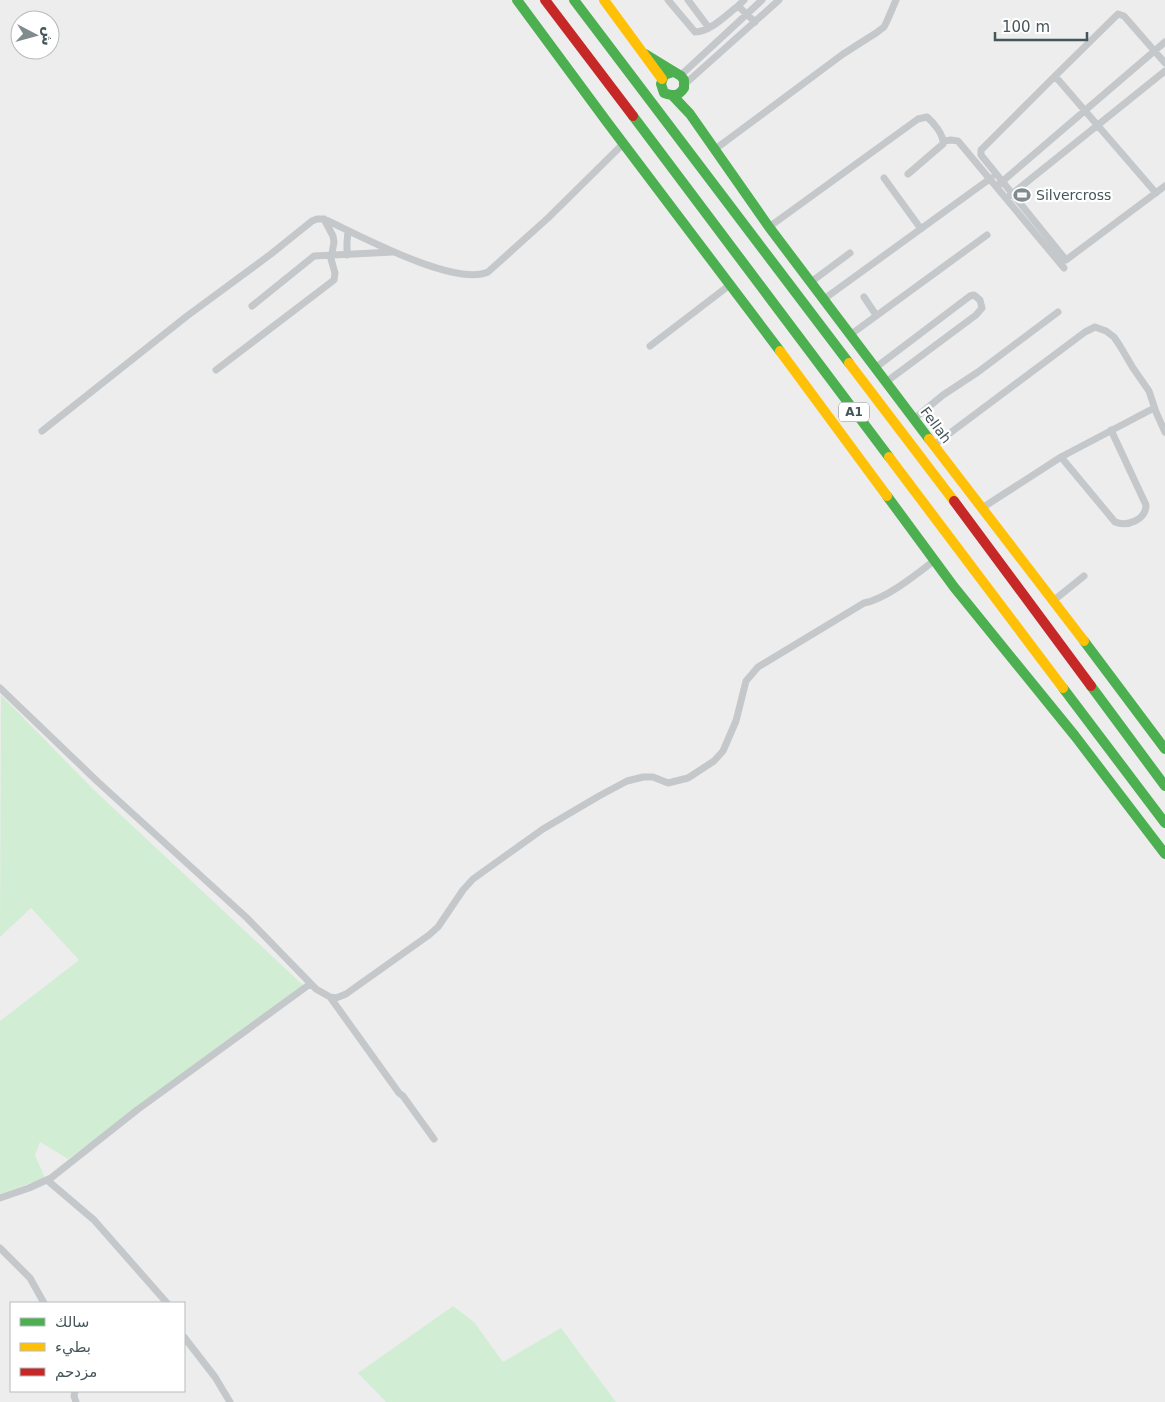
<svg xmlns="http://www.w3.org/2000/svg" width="1165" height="1402" font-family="'DejaVu Sans',Vazirmatn,sans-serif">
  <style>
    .green { fill: #d1eed4 }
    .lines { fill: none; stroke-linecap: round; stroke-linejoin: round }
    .street { stroke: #c4c8ca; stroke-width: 7 }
    .fast { stroke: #4caf50; stroke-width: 10 }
    .slow { stroke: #ffc107; stroke-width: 10 }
    .jam { stroke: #c62828; stroke-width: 10 }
    .labels { text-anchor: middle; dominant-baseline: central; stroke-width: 4.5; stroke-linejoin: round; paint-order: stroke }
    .shield { fill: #fff; stroke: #7d898c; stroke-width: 1 }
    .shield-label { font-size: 12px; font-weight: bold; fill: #45565a }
    .poi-label { font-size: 14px; fill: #45565a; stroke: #fff; text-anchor: start }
    .street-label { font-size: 14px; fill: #45565a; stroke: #fff }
  </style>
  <rect width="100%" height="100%" fill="#eeeded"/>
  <path class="green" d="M1,695L93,789L304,986L68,1159L40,1142L35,1155L45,1178L0,1194V1021L79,960L31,908L0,937Z
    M453,1306L474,1322L503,1362L561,1328L616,1402H386L358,1373Z"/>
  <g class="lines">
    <path class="street" d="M668,0L695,32C710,32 726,15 738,6L755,22
      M688,0L709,28
      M738,6L744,0
      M681,75L762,0
      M1055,76L1118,14L1124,16L1165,63
      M685,84L779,0
      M944,141L951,140L958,141L1064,268
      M714,150L843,54L876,33L884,27L887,21L896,0
      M884,178L921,229
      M997,186L1165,42
      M1156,193L1055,76L981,150V155L1066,260L1165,186
      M1007,198L1165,71
      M769,227L918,119L927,117C934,123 944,135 943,144L908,174
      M347,255V242L348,231
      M811,282L850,253
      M864,297L876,315
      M824,299L991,178
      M252,306L314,256L393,252
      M850,335L987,235
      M650,346L731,284
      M875,368L970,296L974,295L980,300L982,308L976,315L886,382
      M216,370L334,280L335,273L331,259L334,242L333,236L324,219
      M914,419L943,395L978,372L1058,312
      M42,431L187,316L271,254L312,221L317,219H324C359,235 454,287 488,272L548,218L624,143
      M934,445L1085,332L1095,327L1106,331L1114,337L1120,346L1133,368L1149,391L1156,412L1165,432
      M1061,457L1115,522C1127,527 1146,520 1146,505L1111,430
      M982,508L1061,457L1154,408
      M1053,601L1084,576
      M0,688L98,782L247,918L316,989L330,997L336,998L346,994L429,935L438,927L463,890L473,879L543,829L599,796L627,781L643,777H653L668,783L688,778L714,761L723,751L736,721L746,681L758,667L864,603C886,599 917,574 935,560
      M330,997L399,1093L403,1096L434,1139
      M47,1180L94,1220L167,1303
      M0,1198L29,1188L51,1178L137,1110L310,984
      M0,1248L30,1278L44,1303
      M184,1337L215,1377L230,1402
      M75,1391L74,1396L76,1402"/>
    <path class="fast" d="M517,0L607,122L780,351
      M574,0L849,363
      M645,54L681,76L684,80V88C678,97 673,96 664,93L661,84L664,75L673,72
      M673,96L690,114L769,227L929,439
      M633,116L889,457
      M887,496L954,587L1075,736L1165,854
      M1084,641L1165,749
      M1091,686L1165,786
      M1063,688L1165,823"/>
    <path class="slow" d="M604,0L662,79
      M780,351L887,496
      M849,363L954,501
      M929,439L1084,641
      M889,457L1063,688"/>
    <path class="jam" d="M545,0L633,116
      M954,501L1091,686"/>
  </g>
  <defs>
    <g id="stadium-bare" transform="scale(1.35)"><path d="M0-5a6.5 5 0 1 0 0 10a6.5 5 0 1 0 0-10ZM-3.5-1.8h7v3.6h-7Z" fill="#808b8d" stroke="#fff" stroke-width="2.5" paint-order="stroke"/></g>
  </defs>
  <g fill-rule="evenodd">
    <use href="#stadium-bare" x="1022" y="195"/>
  </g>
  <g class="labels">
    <rect class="shield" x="839" y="402.5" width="30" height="19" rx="4"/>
    <g class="shield-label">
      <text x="854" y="412">A1</text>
    </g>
    <g class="poi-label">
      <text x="1036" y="195">Silvercross</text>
    </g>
    <g class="street-label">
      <text transform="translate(936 425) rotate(53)">Fellah</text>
    </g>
  </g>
  <rect x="10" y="1302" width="175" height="90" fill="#ffffff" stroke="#b5bbbd"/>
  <rect x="20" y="1318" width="25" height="8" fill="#4caf50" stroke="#b5bbbd"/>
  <text x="55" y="1327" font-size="15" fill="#45565a">سالك</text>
  <rect x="20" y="1343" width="25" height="8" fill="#ffc107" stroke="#b5bbbd"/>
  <text x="55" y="1352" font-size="15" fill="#45565a">بطيء</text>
  <rect x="20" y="1368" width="25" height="8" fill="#c62828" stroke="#b5bbbd"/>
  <text x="55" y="1377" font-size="15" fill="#45565a">مزدحم</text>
  <g transform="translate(35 35) rotate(96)"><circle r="24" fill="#ffffff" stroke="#b5bbbd"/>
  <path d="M0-4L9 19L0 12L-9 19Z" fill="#808b8d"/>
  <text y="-8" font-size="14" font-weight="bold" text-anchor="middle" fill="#45565a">ش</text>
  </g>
  <path d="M995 32v8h92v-8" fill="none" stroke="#45565a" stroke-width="2.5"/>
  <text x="1002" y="32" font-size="15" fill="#45565a" stroke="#ffffff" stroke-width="4" paint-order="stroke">100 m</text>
</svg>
